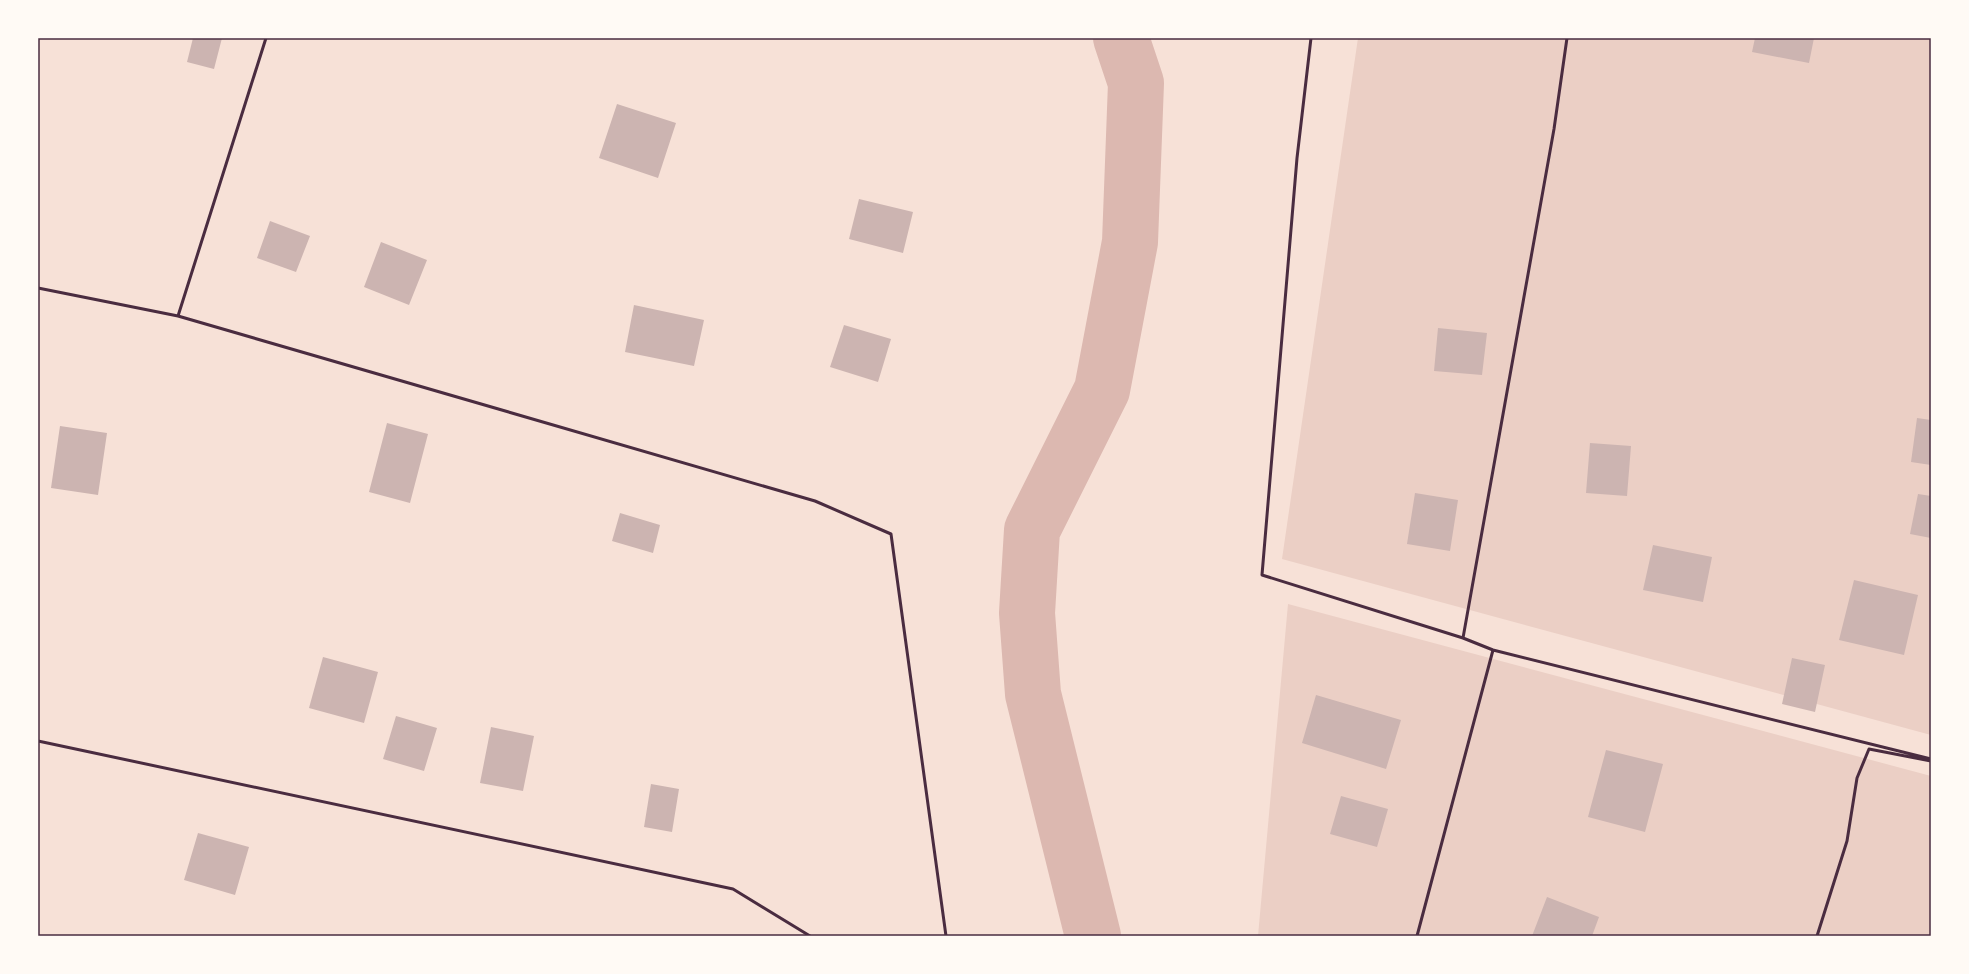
<svg xmlns="http://www.w3.org/2000/svg" width="1969" height="974" font-family="'Work Sans',sans-serif">
  <style>
    .green { fill: #ebcfc5 }
    .lines { fill: none; stroke-linecap: round; stroke-linejoin: round }
    .river { stroke: #dcb8b0; stroke-width: 56 }
    .building { fill: #ccb4b1 }
    .service { stroke: #4a2c40; stroke-width: 3 }
    .neatline { fill: none; stroke: #4a2c40; stroke-width: 1.5 }
  </style>
  <rect width="100%" height="100%" fill="#f7e1d7"/>
  <path class="green" d="M1358,38H1931V735L1282,559Z
    M1288,604L1931,776V936H1258Z"/>
  <g class="lines">
    <path class="river" d="M1093,936L1033,694L1027,613L1032,530L1102,390L1130,242L1136,83L1121,38"/>
  </g>
  <path class="building" d="M193,38H222L214,69L187,62Z
    M1755,38H1814L1809,63L1752,52Z
    M617,104L676,123L658,178L599,158Z
    M859,199L913,212L903,253L849,239Z
    M270,221L310,236L296,272L257,258Z
    M381,242L427,260L409,305L364,287Z
    M634,305L704,320L694,366L625,352Z
    M844,325L891,339L878,382L830,367Z
    M1438,328L1487,333L1482,375L1434,371Z
    M1917,418L1931,420V465L1911,462Z
    M387,423L428,434L410,503L369,492Z
    M60,426L107,433L98,495L51,488Z
    M1590,443L1631,446L1627,496L1586,493Z
    M1415,493L1458,500L1450,551L1407,544Z
    M1918,494L1931,496V538L1910,534Z
    M620,513L660,525L653,553L612,541Z
    M1653,545L1712,557L1703,602L1643,590Z
    M1854,580L1918,595L1904,655L1839,640Z
    M323,657L378,672L364,723L309,708Z
    M1792,658L1825,665L1815,712L1782,704Z
    M1316,695L1401,720L1386,769L1302,743Z
    M396,716L437,728L424,771L383,759Z
    M491,727L534,736L523,791L480,783Z
    M1606,750L1663,764L1645,832L1588,817Z
    M651,784L679,789L672,832L644,827Z
    M1341,796L1388,809L1377,847L1330,834Z
    M198,833L249,847L235,895L184,880Z
    M1547,897L1599,917L1592,936H1532Z"/>
  <g class="lines">
    <path class="service" d="M1311,38L1297,158L1262,575L1463,638L1554,129L1567,38
      M38,288L178,316L815,501L891,534L946,936
      M178,316L266,38
      M1463,638L1493,650L1931,759
      M38,741L733,889L810,936
      M1417,936L1493,650
      M1817,936L1847,841L1857,778L1869,749L1931,761"/>
  </g>
  <rect width="1969" height="974" fill="none" stroke="#fffaf5" stroke-width="78"/>
  <rect x="39" y="39" width="1891" height="896" class="neatline"/>
</svg>
